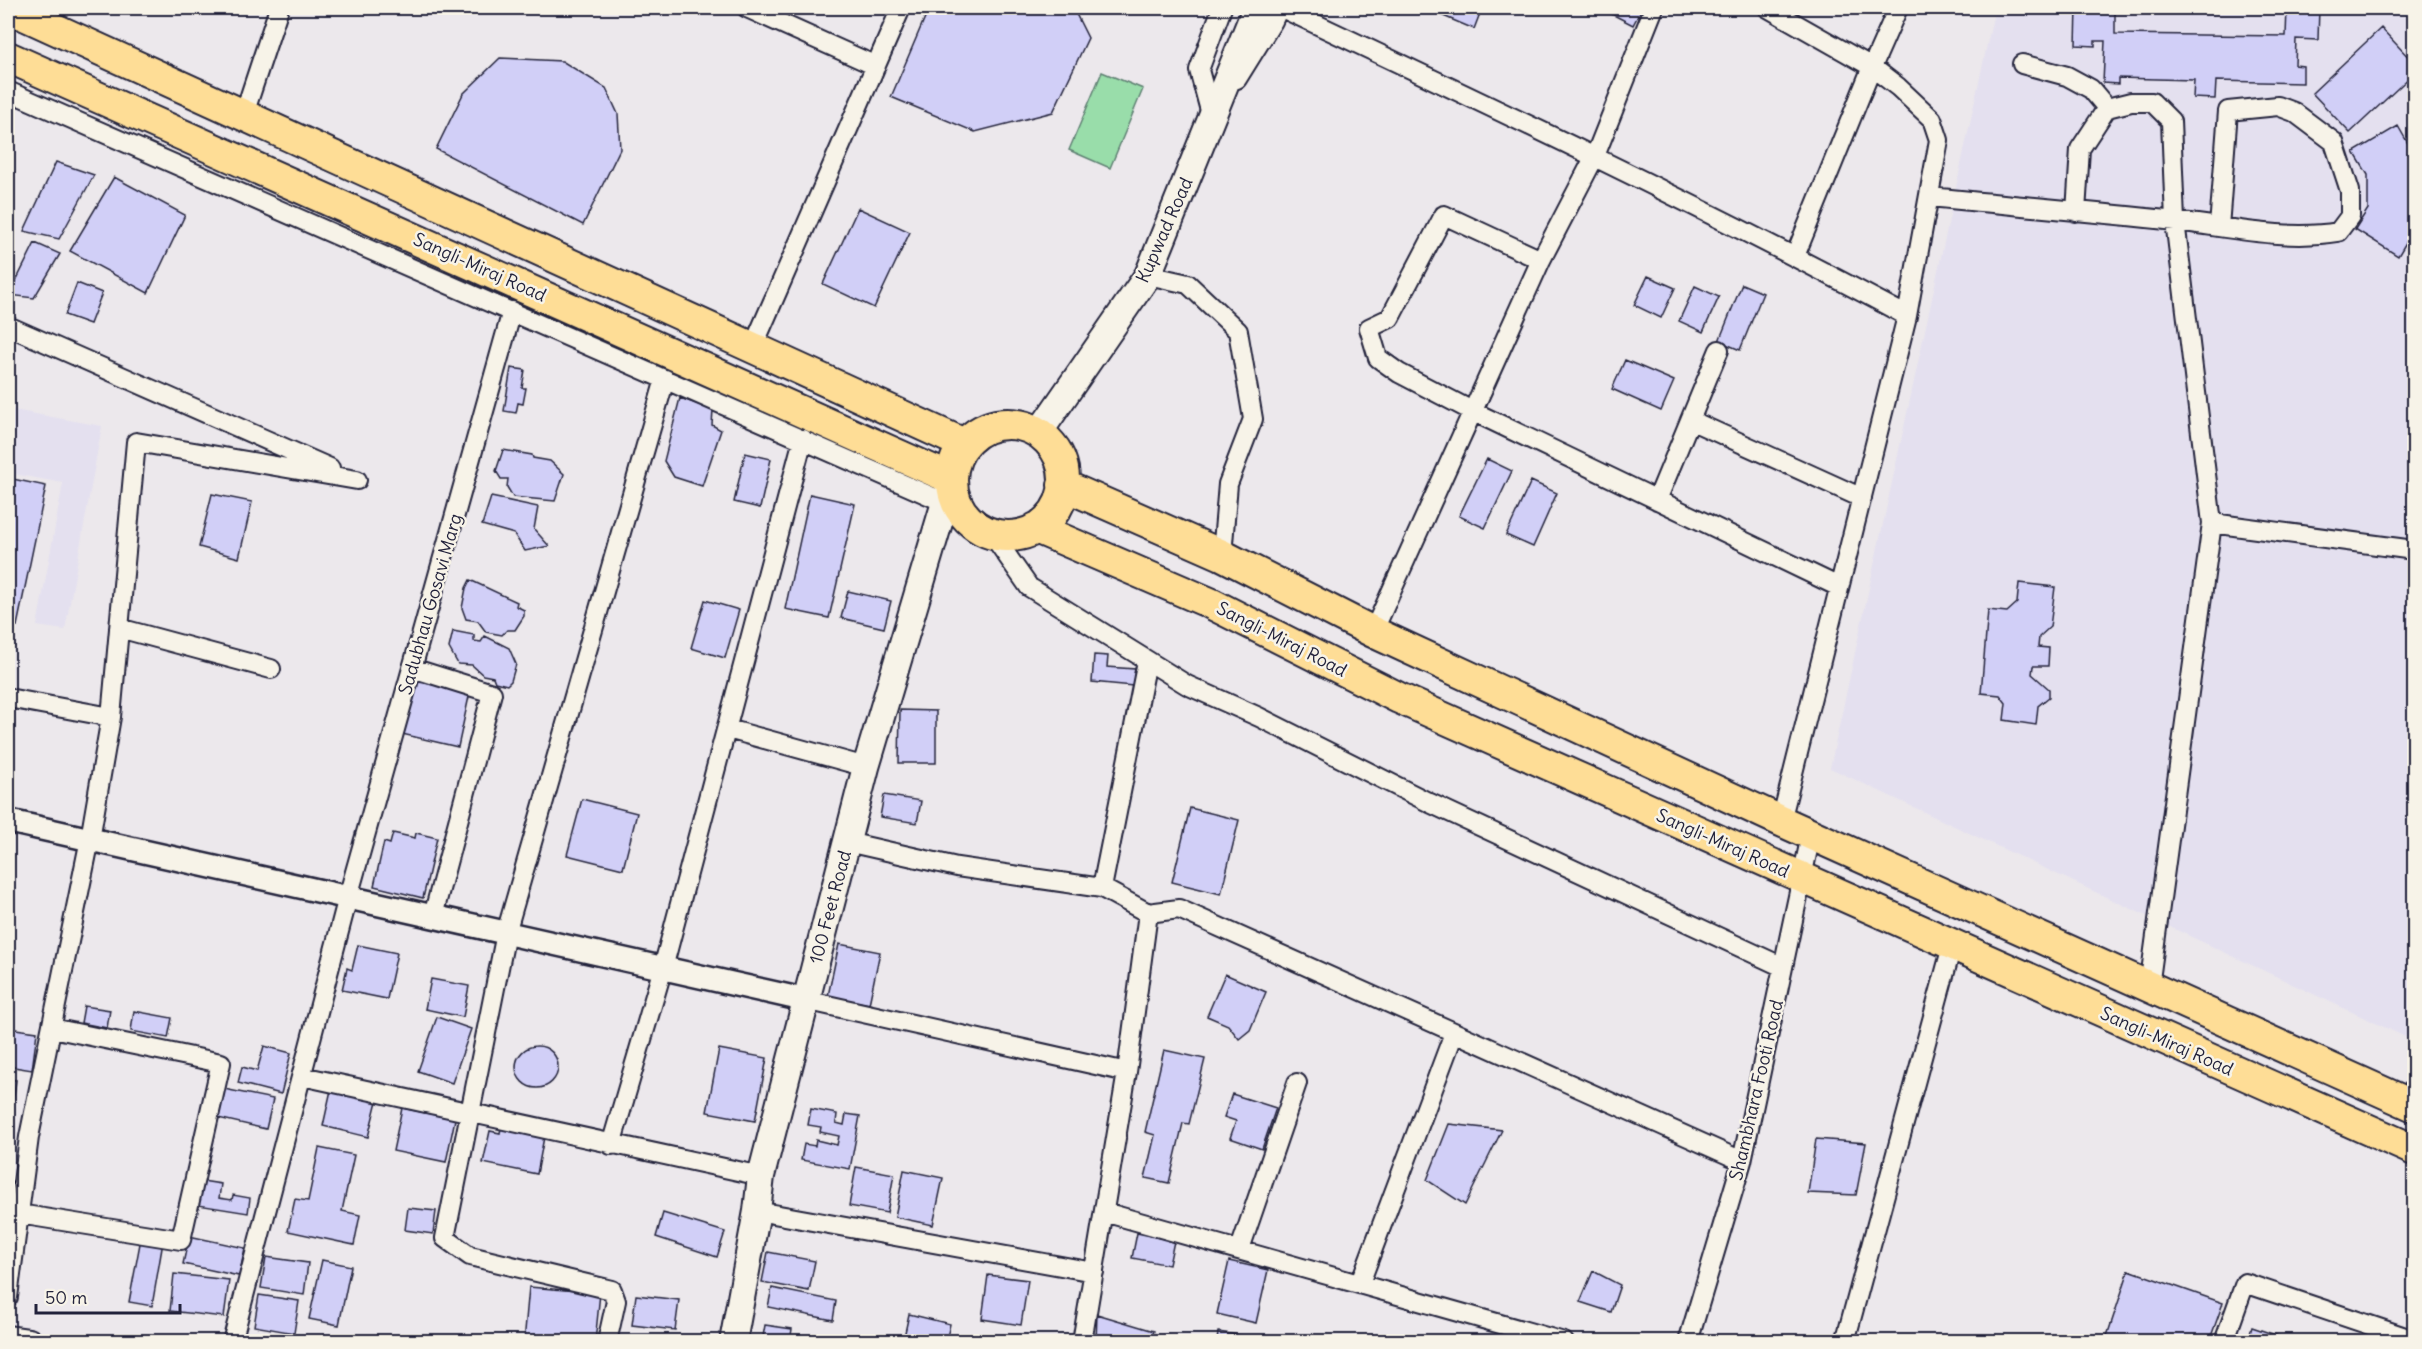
<svg xmlns="http://www.w3.org/2000/svg" width="2422" height="1349" font-family="Delius,sans-serif">
  <style>
    .built { fill: #e4e0ef }
    .green { fill: #9da; stroke: #5e8072; stroke-width: 1.5 }
    .building { fill: #d1cff7; stroke: #22223b; stroke-width: 1.5 }
    .lines { fill: none; stroke-linecap: round; stroke-linejoin: round }
    .minor-casing { stroke: #22223b; stroke-width: 22 }
    .tertiary-casing { stroke: #22223b; stroke-width: 27 }
    .secondary-casing { stroke: #22223b; stroke-width: 30 }
    .trunk-casing { stroke: #22223b; stroke-width: 34 }
    .minor { stroke: #f7f3e8; stroke-width: 18 }
    .tertiary { stroke: #f7f3e8; stroke-width: 22 }
    .secondary { stroke: #f7f3e8; stroke-width: 26 }
    .trunk { stroke: #fedd96; stroke-width: 30 }
    .labels { text-anchor: middle; dominant-baseline: central; stroke-width: 5; stroke-linejoin: round; paint-order: stroke }
    .street-label { font-size: 18px; fill: #22223b; stroke: #f7f3e8 }
  </style>
  <rect width="100%" height="100%" fill="#ece8ec"/>
  <filter id="ink" filterUnits="userSpaceOnUse"><feTurbulence type="fractalNoise" baseFrequency=".0167" numOctaves="2"/><feDisplacementMap in="SourceGraphic" scale="12" xChannelSelector="R" yChannelSelector="G"/><feConvolveMatrix kernelMatrix="1 2 1 2 8 2 1 2 1" color-interpolation-filters="sRGB"/></filter>
  <g filter="url(#ink)">
    <path class="built" d="M1995,8H2414V1041L1830,768Z
      M8,409L102,426L65,630L37,626L63,483L8,473Z"/>
    <path class="green" d="M1102,72L1143,89L1110,168L1069,150Z"/>
    <path class="building" d="M929,8H1073L1088,38L1053,112L975,132L891,97Z
      M1444,8H1482L1474,29L1441,15Z
      M1600,8H1642L1633,25Z
      M2077,8H2130H2115V34L2286,36L2287,8H2319L2318,40L2296,39L2295,65L2303,66V83L2216,81L2215,99L2193,98L2194,80L2118,78V84L2103,83L2105,41H2095V46L2076,45Z
      M2411,8H2414V35H2411Z
      M2381,28L2414,63V73L2350,133L2312,93Z
      M500,58L562,61L606,88L618,114L620,149L583,225L436,149L463,94Z
      M2398,126L2414,154V178L2412,179L2410,209L2414,213V229L2398,256L2355,229L2368,209V175L2354,152Z
      M56,162L94,175L59,239L24,231Z
      M114,177L185,215L148,293L70,251Z
      M858,208L910,232L874,308L823,284Z
      M35,243L60,254L34,298L9,295Z
      M1648,276L1675,288L1661,318L1634,305Z
      M77,283L102,293L90,324L65,315Z
      M1742,284L1763,293L1740,350L1719,341Z
      M1695,286L1719,297L1703,332L1679,321Z
      M1625,360L1674,381L1661,411L1612,389Z
      M511,368L525,370L522,388H526L523,404L518,403L516,413L504,411Z
      M680,398L713,410L712,425L721,430L702,486L674,477L664,461Z
      M503,450L532,455L533,458L550,461L564,474L555,501L513,497L507,487L508,479H501L496,471Z
      M745,453L771,459L760,508L734,502Z
      M1487,459L1512,471L1485,528L1459,516Z
      M8,478L46,486L17,626L8,624Z
      M1531,481L1557,493L1533,547L1506,535Z
      M212,494L252,502L239,558L199,547Z
      M810,494L855,504L829,618L785,609Z
      M491,497L538,507L534,529L549,546L525,551L514,534L482,525Z
      M470,580L517,602L516,606L524,610V616L515,630H507L502,635L486,632L478,621L466,619L462,608L466,588Z
      M2019,583L2055,587L2050,627L2039,637L2038,647L2049,648L2048,666H2033L2032,674L2049,689V697L2038,706L2036,725L2004,720L2006,703L2000,695L1981,693L1988,610L2007,612L2017,603Z
      M848,591L891,601L884,628L841,618Z
      M705,600L739,610L725,658L691,648Z
      M453,631L474,635V641L481,642L485,636L509,648L516,664L511,681L507,685L495,682L493,677L483,675L472,665L458,664L449,648Z
      M1094,655L1108,656L1107,667L1135,669L1133,686L1092,682Z
      M414,681L470,692L458,747L402,734Z
      M900,710L936,711V763H899Z
      M884,795L921,801L917,823L880,817Z
      M582,799L637,813L623,869L567,855Z
      M1190,808L1239,820L1221,894L1172,882Z
      M393,833L415,838L416,833L437,838L423,898L374,886L384,842L390,844Z
      M839,944L880,952L869,1004L828,996Z
      M358,945L397,953L387,999L342,990L347,968L352,970Z
      M1225,974L1266,992L1250,1030L1239,1039L1228,1025L1207,1016Z
      M431,979L469,986L463,1017L425,1009Z
      M84,1006L110,1010L107,1028L81,1023Z
      M134,1011L172,1018L168,1038L131,1031Z
      M437,1017L471,1029L452,1083L418,1071Z
      M8,1028L37,1032L32,1070L8,1066Z
      M516 1067a21 21 0 1 1 42 0a21 21 0 1 1-42 0Z
      M264,1046L291,1053L281,1094L238,1083L242,1067L257,1071Z
      M719,1049L767,1058L755,1121L707,1112Z
      M1164,1050L1205,1059L1189,1124L1183,1123L1169,1183L1145,1178L1155,1135L1145,1132Z
      M8,1079L16,1080L8,1146Z
      M224,1089L273,1099L266,1129L218,1118Z
      M331,1090L377,1101L368,1137L323,1126Z
      M1232,1094L1276,1108L1262,1149L1230,1138L1236,1121L1224,1117Z
      M402,1108L455,1119L446,1162L393,1151Z
      M811,1109L837,1114L836,1123L844,1125L846,1114L860,1116L850,1169L801,1160L804,1144L815,1146L816,1140L837,1145L839,1136L820,1132L821,1127L808,1125Z
      M1449,1124L1502,1130L1465,1205L1427,1180Z
      M501,1128L544,1137L537,1174L483,1163L490,1131L500,1133Z
      M1816,1139L1866,1143L1856,1195L1808,1193Z
      M319,1148L354,1155L342,1211L360,1215L354,1245L288,1231L295,1199L308,1201Z
      M856,1167L894,1174L887,1213L849,1206Z
      M904,1170L943,1178L933,1225L895,1217Z
      M202,1181L221,1184L219,1198L232,1200L233,1195L250,1198L248,1213L198,1205Z
      M408,1208L436,1211L433,1234L405,1230Z
      M663,1213L725,1232L717,1257L656,1237Z
      M1137,1233L1174,1241L1169,1265L1132,1258Z
      M189,1236L245,1248L239,1276L183,1264Z
      M141,1238L163,1242L152,1306L129,1302Z
      M768,1252L815,1261L809,1291L762,1282Z
      M266,1257L308,1263L304,1295L261,1288Z
      M322,1260L351,1266L339,1325L309,1319Z
      M1229,1261L1268,1270L1256,1323L1217,1314Z
      M2129,1270L2223,1303L2209,1342H2105Z
      M1593,1271L1620,1285L1611,1312L1580,1302Z
      M174,1274L229,1280L224,1317L170,1311Z
      M988,1275L1028,1280L1021,1325L982,1319Z
      M529,1287L600,1293L595,1342H524Z
      M772,1288L836,1301L833,1320L768,1307Z
      M259,1295L299,1301L294,1333L254,1326Z
      M636,1295L679,1300L675,1330L632,1325Z
      M909,1314L950,1324L946,1342H903Z
      M1097,1314L1154,1331L1150,1342H1096Z
      M765,1325L792,1329L790,1342H762Z
      M2252,1327L2296,1342H2247Z
      M1218,1332L1258,1338L1257,1342H1217Z
      M1164,1335L1197,1342H1163Z"/>
    <g class="lines">
      <g class="minor-casing">
        <path id="minor" d="M747,8L876,66
          M1282,8C1492,107 1702,206 1907,316L1939,140L1932,119L1898,87L1872,67L1795,256
          M1768,8L1872,67L1898,8
          M2022,64L2067,76L2091,89L2107,108
          M1237,79L1273,21L1279,8
          M8,91L944,502
          M244,114L279,8
          M1212,118L1199,70L1222,8
          M1929,197C2010,205 2093,212 2175,221C2228,227 2285,241 2338,232L2350,216V191L2334,142L2294,112L2278,106L2228,111L2219,227
          M2076,212L2080,149L2107,108L2131,102H2152L2171,121L2175,221L2212,523L2149,987
          M1541,260L1444,215L1390,318L1369,328L1378,358L1399,373L1472,411L1839,587
          M1148,275L1188,284L1238,331L1253,419L1228,484L1222,555
          M8,326L330,468
          M753,347L901,8
          M1690,420L1862,498
          M1657,500L1719,350
          M2212,523L2414,550
          M992,534L1029,587L1187,685L1259,717L1430,803L1783,967
          M119,628L271,669
          M1373,632L1541,260L1595,156L1654,8
          M412,668L492,693L433,916
          M8,698L111,717
          M728,729L866,767
          M1781,821L1907,316
          M847,842L957,867L1102,888
          M1148,913L1179,909L1742,1161
          M805,1000L1127,1072L1082,1342
          M1127,1072L1148,913L1102,888L1147,661
          M302,1076L761,1176
          M611,1145L663,968L803,439
          M757,1211L1094,1272
          M1104,1212L1564,1342
          M19,1214L181,1240L221,1063L52,1028
          M1240,1249L1297,1083
          M1360,1283L1454,1033
          M8,1297L29,1137L90,839L111,717L136,442L357,480
          M232,1342L348,897L512,311
          M607,1342L616,1301L612,1290L470,1256L445,1238L506,933L665,379
          M1688,1342L1742,1161L1811,835
          M1845,1342L1952,946
          M2224,1342L2245,1283L2414,1340"/>
      </g>
      <g class="tertiary-casing">
        <path id="tertiary" d="M8,821L805,1000"/>
      </g>
      <g class="secondary-casing">
        <path id="secondary" d="M1038,434L1148,275L1256,8
          M8,1339L29,1342
          M733,1342L757,1211L761,1176L866,767L952,479"/>
      </g>
      <g class="trunk-casing">
        <path id="trunk" d="M9,8L964,444
          M8,57L952,479
          M952 480a56 56 0 1 1 112 0a56 56 0 1 1-112 0Z
          M1063,485L1222,555L1373,632L1781,821L2414,1106
          M1036,528L1210,603L1399,698L2414,1150"/>
      </g>
      <use href="#minor" class="minor"/>
      <use href="#tertiary" class="tertiary"/>
      <use href="#secondary" class="secondary"/>
      <use href="#trunk" class="trunk"/>
    </g>
  </g>
  <g class="labels">
    <g class="street-label">
      <text transform="translate(1164 230) rotate(-66)">Kupwad Road</text>
      <text transform="translate(480 267) rotate(24)">Sangli-Miraj Road</text>
      <text transform="translate(430 604) rotate(-74)">Sadubhau Gosavi Marg</text>
      <text transform="translate(1282 639) rotate(27)">Sangli-Miraj Road</text>
      <text transform="translate(1723 843) rotate(24)">Sangli-Miraj Road</text>
      <text transform="translate(830 907) rotate(-75)">100 Feet Road</text>
      <text transform="translate(2167 1041) rotate(24)">Sangli-Miraj Road</text>
      <text transform="translate(1756 1090) rotate(-77)">Shambhara Footi Road</text>
    </g>
  </g>
  <rect width="2422" height="1349" fill="none" stroke="#f7f3e8" stroke-width="30"/>
  <rect x="15" y="15" width="2392" height="1319" fill="none" stroke="#22223b" stroke-width="2" filter="url(#ink)"/>
  <path d="M36 1304v9h144v-9" fill="none" stroke="#22223b" stroke-width="3"/>
  <text x="45" y="1304" font-size="18" fill="#22223b" stroke="#f7f3e8" stroke-width="4.5" paint-order="stroke">50 m</text>
</svg>
